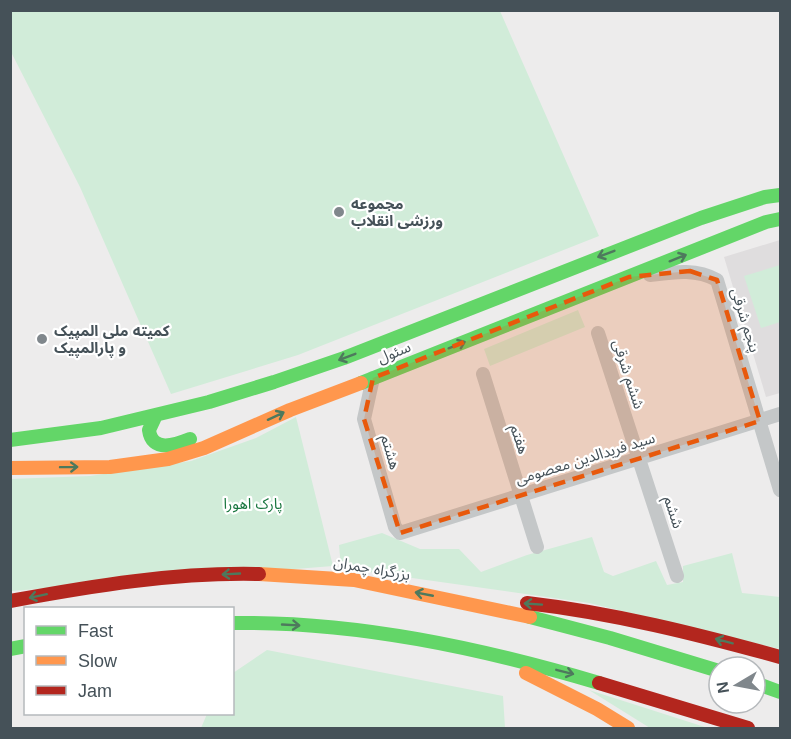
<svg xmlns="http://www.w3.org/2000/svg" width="791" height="739" font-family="Arial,'Noto Sans Arabic',sans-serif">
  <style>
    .education { fill: #dfddde }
    .green { fill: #d1ecd9 }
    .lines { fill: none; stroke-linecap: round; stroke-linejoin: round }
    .street { stroke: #c4c7c8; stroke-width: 14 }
    .fast { stroke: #63d668; stroke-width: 14 }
    .slow { stroke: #ff974d; stroke-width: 14 }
    .jam { stroke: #b3261e; stroke-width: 14 }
    .oneway { stroke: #4e795d }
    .marked { fill: #e8590c; fill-opacity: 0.2; stroke: #e8590c; stroke-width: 4.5; stroke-dasharray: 12 8; stroke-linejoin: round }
    .poi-dot { fill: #80878c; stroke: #fff; stroke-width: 2 }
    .labels { text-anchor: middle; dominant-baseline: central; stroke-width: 4.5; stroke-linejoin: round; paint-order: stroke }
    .poi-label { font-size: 15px; font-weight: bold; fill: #455158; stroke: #fff; text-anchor: start }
    .street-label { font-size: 15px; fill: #455158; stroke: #fff }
    .park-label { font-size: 15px; fill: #19763f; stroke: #fff }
  </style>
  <rect width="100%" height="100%" fill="#edecec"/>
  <path class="education" d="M780,240V393L766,397L724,257Z"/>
  <path class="green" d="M11,10L500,11L599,236L298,355L171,394L80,187L11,52Z
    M780,265V322L761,328L744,276Z
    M578,310L585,327L490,366L484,349Z
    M296,417L333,566L11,591L10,479L90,476L191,461L256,438Z
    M382,533L420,549H459L481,572L527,555L592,537L604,572L613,576L656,561L667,585L683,582V566L732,553L742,593L780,597V649L589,603L341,568L339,545Z
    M267,650L503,696L505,728H201L207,714H232L233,673Z
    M589,690L708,728H650Z"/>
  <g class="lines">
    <path class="street" d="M650,275C673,272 696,268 717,280L780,490
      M598,333L677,576
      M483,374L537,547
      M373,378L364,419L395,527L400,533L780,414"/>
    <path class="fast" d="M361,383L766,222L780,219
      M156,415L149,430C152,453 175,445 190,439
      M10,440L101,428L209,402L274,382L344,358L701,218L765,197L780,195
      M530,617L610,638L719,671
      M232,623C356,621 481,648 599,683
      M10,649L26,646
      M755,683L780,692"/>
    <path class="slow" d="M10,468L110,467L168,459L204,448L290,410L361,383
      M259,574L354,580L530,617
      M526,673L597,709L628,728"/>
    <path class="jam" d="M10,601C92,586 176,572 259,574
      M527,603C613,613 697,634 780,657
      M599,683L748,728"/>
  </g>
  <defs><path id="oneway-shaft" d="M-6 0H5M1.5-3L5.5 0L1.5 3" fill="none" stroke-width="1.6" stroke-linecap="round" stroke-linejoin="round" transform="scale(1.5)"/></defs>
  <g class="oneway">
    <use href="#oneway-shaft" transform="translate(606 254) rotate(159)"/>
    <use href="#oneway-shaft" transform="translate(678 258) rotate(-22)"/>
    <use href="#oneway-shaft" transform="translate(457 345) rotate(-22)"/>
    <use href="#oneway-shaft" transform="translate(347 357) rotate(159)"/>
    <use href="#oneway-shaft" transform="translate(276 416) rotate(-25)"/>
    <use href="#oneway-shaft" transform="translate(69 467) rotate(-1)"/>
    <use href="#oneway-shaft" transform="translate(231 574) rotate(177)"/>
    <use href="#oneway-shaft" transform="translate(424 594) rotate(-169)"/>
    <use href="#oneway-shaft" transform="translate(38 596) rotate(168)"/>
    <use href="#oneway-shaft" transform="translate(533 604) rotate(-176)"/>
    <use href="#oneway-shaft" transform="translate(291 625) rotate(3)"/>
    <use href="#oneway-shaft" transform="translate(724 641) rotate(-165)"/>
    <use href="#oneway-shaft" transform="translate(565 672) rotate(14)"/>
  </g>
  <path class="marked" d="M690,271L717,280L760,421L400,533L364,419L373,378L629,277Z"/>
  <g class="poi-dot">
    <circle cx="339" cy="212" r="6"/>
    <circle cx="42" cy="339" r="6"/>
  </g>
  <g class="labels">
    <g class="poi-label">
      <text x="351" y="203">مجموعه<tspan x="351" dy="17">ورزشی انقلاب</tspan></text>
      <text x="54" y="330">کمیته ملی المپیک<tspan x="54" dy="17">و پارالمپیک</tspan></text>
    </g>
    <g class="street-label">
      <text transform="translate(746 320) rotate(73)">پنجم شرقی</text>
      <text transform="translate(394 352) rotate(-22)">سئول</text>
      <text transform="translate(629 374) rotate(72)">ششم شرقی</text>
      <text transform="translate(520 439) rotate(72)">هفتم</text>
      <text transform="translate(391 452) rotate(74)">هشتم</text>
      <text transform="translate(585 458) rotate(-17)">سید فریدالدین معصومی</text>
      <text transform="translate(674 512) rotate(72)">ششم</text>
      <text transform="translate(372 568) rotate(10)">بزرگراه چمران</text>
    </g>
    <g class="park-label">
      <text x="253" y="503">پارک اهورا</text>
    </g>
  </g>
  <rect width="791" height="739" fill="none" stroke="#455158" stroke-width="24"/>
  <rect x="24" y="607" width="210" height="108" fill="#ffffff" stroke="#b5b9bc" stroke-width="1.5"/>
  <rect x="36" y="626" width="30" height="9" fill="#63d668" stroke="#b5b9bc" stroke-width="1.5"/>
  <text x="78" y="637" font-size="18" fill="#455158">Fast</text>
  <rect x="36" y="656" width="30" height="9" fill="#ff974d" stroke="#b5b9bc" stroke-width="1.5"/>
  <text x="78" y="667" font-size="18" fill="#455158">Slow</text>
  <rect x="36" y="686" width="30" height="9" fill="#b3261e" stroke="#b5b9bc" stroke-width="1.5"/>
  <text x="78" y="697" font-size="18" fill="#455158">Jam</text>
  <g transform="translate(737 685) rotate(260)"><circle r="28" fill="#ffffff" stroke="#b5b9bc" stroke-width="1.5"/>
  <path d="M0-4.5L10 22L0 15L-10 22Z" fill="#80878c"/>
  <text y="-9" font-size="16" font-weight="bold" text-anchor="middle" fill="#455158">N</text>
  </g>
</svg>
